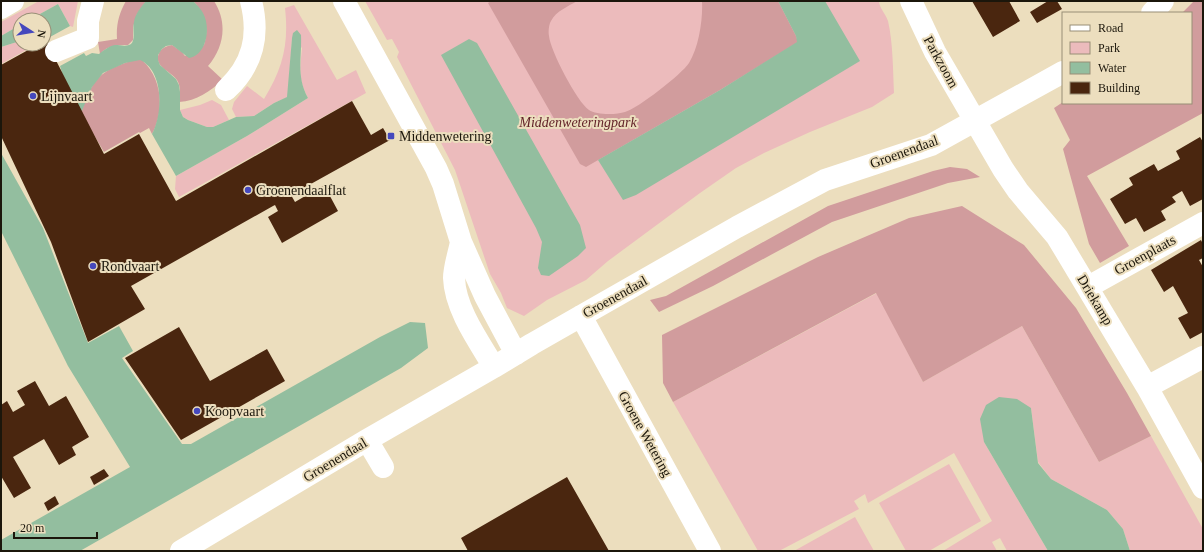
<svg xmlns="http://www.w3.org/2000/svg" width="1204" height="552" font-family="Georgia,serif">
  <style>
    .green { fill: #ecbbbc }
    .forest { fill: #d19c9d }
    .water { fill: #93be9f }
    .building { fill: #4a260f }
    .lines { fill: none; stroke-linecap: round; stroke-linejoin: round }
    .minor { stroke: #fff; stroke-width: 22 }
    .poi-dot { fill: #4548bd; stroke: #ecdebe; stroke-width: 1.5 }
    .labels { text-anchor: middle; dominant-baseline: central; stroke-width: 4; stroke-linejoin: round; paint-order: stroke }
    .street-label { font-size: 14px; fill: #1b160b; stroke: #ecdebe }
    .poi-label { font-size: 14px; fill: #1b160b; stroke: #ecdebe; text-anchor: start }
    .park-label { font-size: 14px; font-style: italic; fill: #622228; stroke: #ecdebe }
  </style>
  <rect width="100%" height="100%" fill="#ecdebe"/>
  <path class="green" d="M39,1H78L73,27L70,26L58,4L29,20H20V25L1,36V22Z
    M365,1H879C879,8 886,14 888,21C893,42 893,71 894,93L872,107L810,132L764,153L736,168L700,193L608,261L586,280L547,300L524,316L507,308L501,293L490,274L455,170L397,57L399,52L392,39L387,40Z
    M294,5L337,80L356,70L366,93L179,197L175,189L176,176L247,136L308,98C298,79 300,69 302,48L292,38L288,97L274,103L254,116L236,117L232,109L234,102L247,86L264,99C283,68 289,44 285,8Z
    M20,41V44H37L1,64V47Z
    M212,100L221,105L229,120L213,127H207L188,120L183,117L180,110L200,105Z
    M877,293L923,382L1022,326L1099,462L1151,436L1203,529V551H1130L1123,529L1107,510L1051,479L1038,462L1031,408L984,442L1048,551H1007L1000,538L992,542L997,551H943L992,521L954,453L868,503L865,494L854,501L859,509L779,551H758L673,402Z
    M949,464L981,521L929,551H906L879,503Z
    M855,517L874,551H794Z"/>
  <path class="forest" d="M126,1H146L137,14L133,27V40L128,45C117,45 108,45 100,54L98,42L117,39C116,25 119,13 126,1Z
    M193,1H214C228,23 224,47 208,66L223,80C210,91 197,101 179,102C180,95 181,86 177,80C171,71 153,67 159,53C162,48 166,46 172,45L182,52L185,56L204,45C209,28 206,14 193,1Z
    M491,1H577C569,6 556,11 551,21C549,24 548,32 549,36C550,50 577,102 589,110C596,115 616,115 625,112C637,109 682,74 689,63C699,47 703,19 702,1H778L796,36L798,42L720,90L586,167L580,164L488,3Z
    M1194,1H1203V113L1087,176L1129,246L1100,263L1089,244L1063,149L1070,140L1054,108L1063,102V103H1191V13H1182Z
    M134,60H142C162,78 165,110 152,134L149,128L140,133L139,132L104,152L81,113C93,78 99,71 134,60Z
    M950,167L967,169L980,177L948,183L832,222L713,286L659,312L650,300L666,296L828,206L933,171Z
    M962,206L1024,245L1076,308L1127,393L1151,436L1099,462L1022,326L923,382L876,293L673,402L663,383L662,335L818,257L909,218Z"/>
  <path class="water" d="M146,1H193C197,5 201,9 203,13C211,27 207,55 189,58L172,45L166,46L162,49L158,55V60L160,65L176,79L179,85L180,92V110L183,117L188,120L207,127H213L236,117L254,116L274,103L287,97L292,38L293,33L297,30L301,35C302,59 296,76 308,98L247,136L176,176L152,134C163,113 164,71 140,60L125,63L103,73L92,87L81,113L66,86L60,66L84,53L86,56L92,53L99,54C104,50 109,46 115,45C120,45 127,47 131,44C136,39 132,29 134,22C135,14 141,7 146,1Z
    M778,1H825L860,61L636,195L623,200L598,160L720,90L797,42L796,36Z
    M58,4L70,26L50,37L47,31L44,32V20H29Z
    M20,25V41L1,47V36Z
    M469,39L477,43L580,225L586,248L578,256L549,276L541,275L538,268L542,242L536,228L441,55Z
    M1,153L43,228L88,343L119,326L133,351L122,358L182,444H191L380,337L410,322L425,323L428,348L401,368L80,551H1V540L130,467L68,366L1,231Z
    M999,397L1017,399L1031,408L1038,463L1051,479L1107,510L1123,529L1130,551H1048L984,442L980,419L986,405Z"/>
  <path class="building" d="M972,1H1009L1020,21L993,37Z
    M1048,1H1057L1062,9L1037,23L1030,12Z
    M44,41H46L104,154L139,134L176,201L352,101L371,135L383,128L390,140L291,195L295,202L324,185L338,211L282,243L268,217L278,211L275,205L273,206L131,286L145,309L88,342L51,242L1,136V65L39,44H44Z
    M1200,137L1203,142V199L1190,206L1182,191L1172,197L1176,202L1161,211L1166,220L1144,232L1136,218L1125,224L1110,199L1133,185L1129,178L1154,164L1158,171L1180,159L1176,151Z
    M1201,240L1203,244V258L1199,260L1203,267V332L1190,339L1178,318L1188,313L1173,286L1164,292L1151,270Z
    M179,327L210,381L267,349L285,381L181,440L125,358Z
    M35,381L49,406L66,396L89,437L72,447L76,455L59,465L44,439L13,457L31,488L14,498L1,476V405L7,401L13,412L25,405L17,391Z
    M104,469L109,476L94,485L90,477Z
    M567,477L609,551H468L461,538Z
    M55,496L59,504L48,511L44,503Z"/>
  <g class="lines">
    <path class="minor" d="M344,1L436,168L443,184L461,242L485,296L516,354
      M911,1L935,52L1003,169L1018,191L1057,237L1147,387L1203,488
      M1,8L13,1
      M1152,13L1163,1
      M56,51L88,38V21L93,1
      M226,90C253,65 260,36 251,1
      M461,242C459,253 454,267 454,278C455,309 479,342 494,367
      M1088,287L1203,223
      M581,316L710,551
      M1147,387L1203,357
      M367,440L383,467
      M181,551L367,440L494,367L532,344L737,227L825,180L931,145L1063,72"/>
  </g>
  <g class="poi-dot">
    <circle cx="33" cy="96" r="4"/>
    <rect x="387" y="132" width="8" height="8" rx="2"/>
    <circle cx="248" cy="190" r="4"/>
    <circle cx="93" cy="266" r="4"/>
    <circle cx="197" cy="411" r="4"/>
  </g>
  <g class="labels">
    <g class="street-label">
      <text transform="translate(941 62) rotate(61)">Parkzoom</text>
      <text transform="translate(904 152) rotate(-20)">Groenendaal</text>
      <text transform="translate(1145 255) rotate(-29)">Groenplaats</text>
      <text transform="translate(615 297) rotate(-29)">Groenendaal</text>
      <text transform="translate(1095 300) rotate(59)">Driekamp</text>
      <text transform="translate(645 434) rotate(61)">Groene Wetering</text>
      <text transform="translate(335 460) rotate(-31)">Groenendaal</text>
    </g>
    <g class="poi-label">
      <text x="41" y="96">Lijnvaart</text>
      <text x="399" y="136">Middenwetering</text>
      <text x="256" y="190">Groenendaalflat</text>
      <text x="101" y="266">Rondvaart</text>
      <text x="205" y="411">Koopvaart</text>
    </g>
    <g class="park-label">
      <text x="578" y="122">Middenweteringpark</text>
    </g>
  </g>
  <rect width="1204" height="552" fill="none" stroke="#1b160b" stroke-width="4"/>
  <rect x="1062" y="12" width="130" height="92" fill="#ecdebe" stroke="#988e76"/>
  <rect x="1070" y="25" width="20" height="6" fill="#ffffff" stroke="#988e76"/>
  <text x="1098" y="32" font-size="12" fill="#1b160b">Road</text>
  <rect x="1070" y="42" width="20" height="12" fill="#ecbbbc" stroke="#988e76"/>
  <text x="1098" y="52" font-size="12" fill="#1b160b">Park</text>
  <rect x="1070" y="62" width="20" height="12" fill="#93be9f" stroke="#988e76"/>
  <text x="1098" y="72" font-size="12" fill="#1b160b">Water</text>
  <rect x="1070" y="82" width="20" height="12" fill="#4a260f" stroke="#988e76"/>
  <text x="1098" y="92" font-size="12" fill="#1b160b">Building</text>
  <g transform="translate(32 32) rotate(102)"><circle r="19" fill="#ecdebe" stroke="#988e76"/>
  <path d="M0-3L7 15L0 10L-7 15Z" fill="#4548bd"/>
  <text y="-6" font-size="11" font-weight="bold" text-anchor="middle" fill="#1b160b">N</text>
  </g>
  <path d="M14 532v6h83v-6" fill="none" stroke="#1b160b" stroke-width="2"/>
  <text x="20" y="532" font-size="12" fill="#1b160b" stroke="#ecdebe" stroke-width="3" paint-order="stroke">20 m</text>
</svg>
